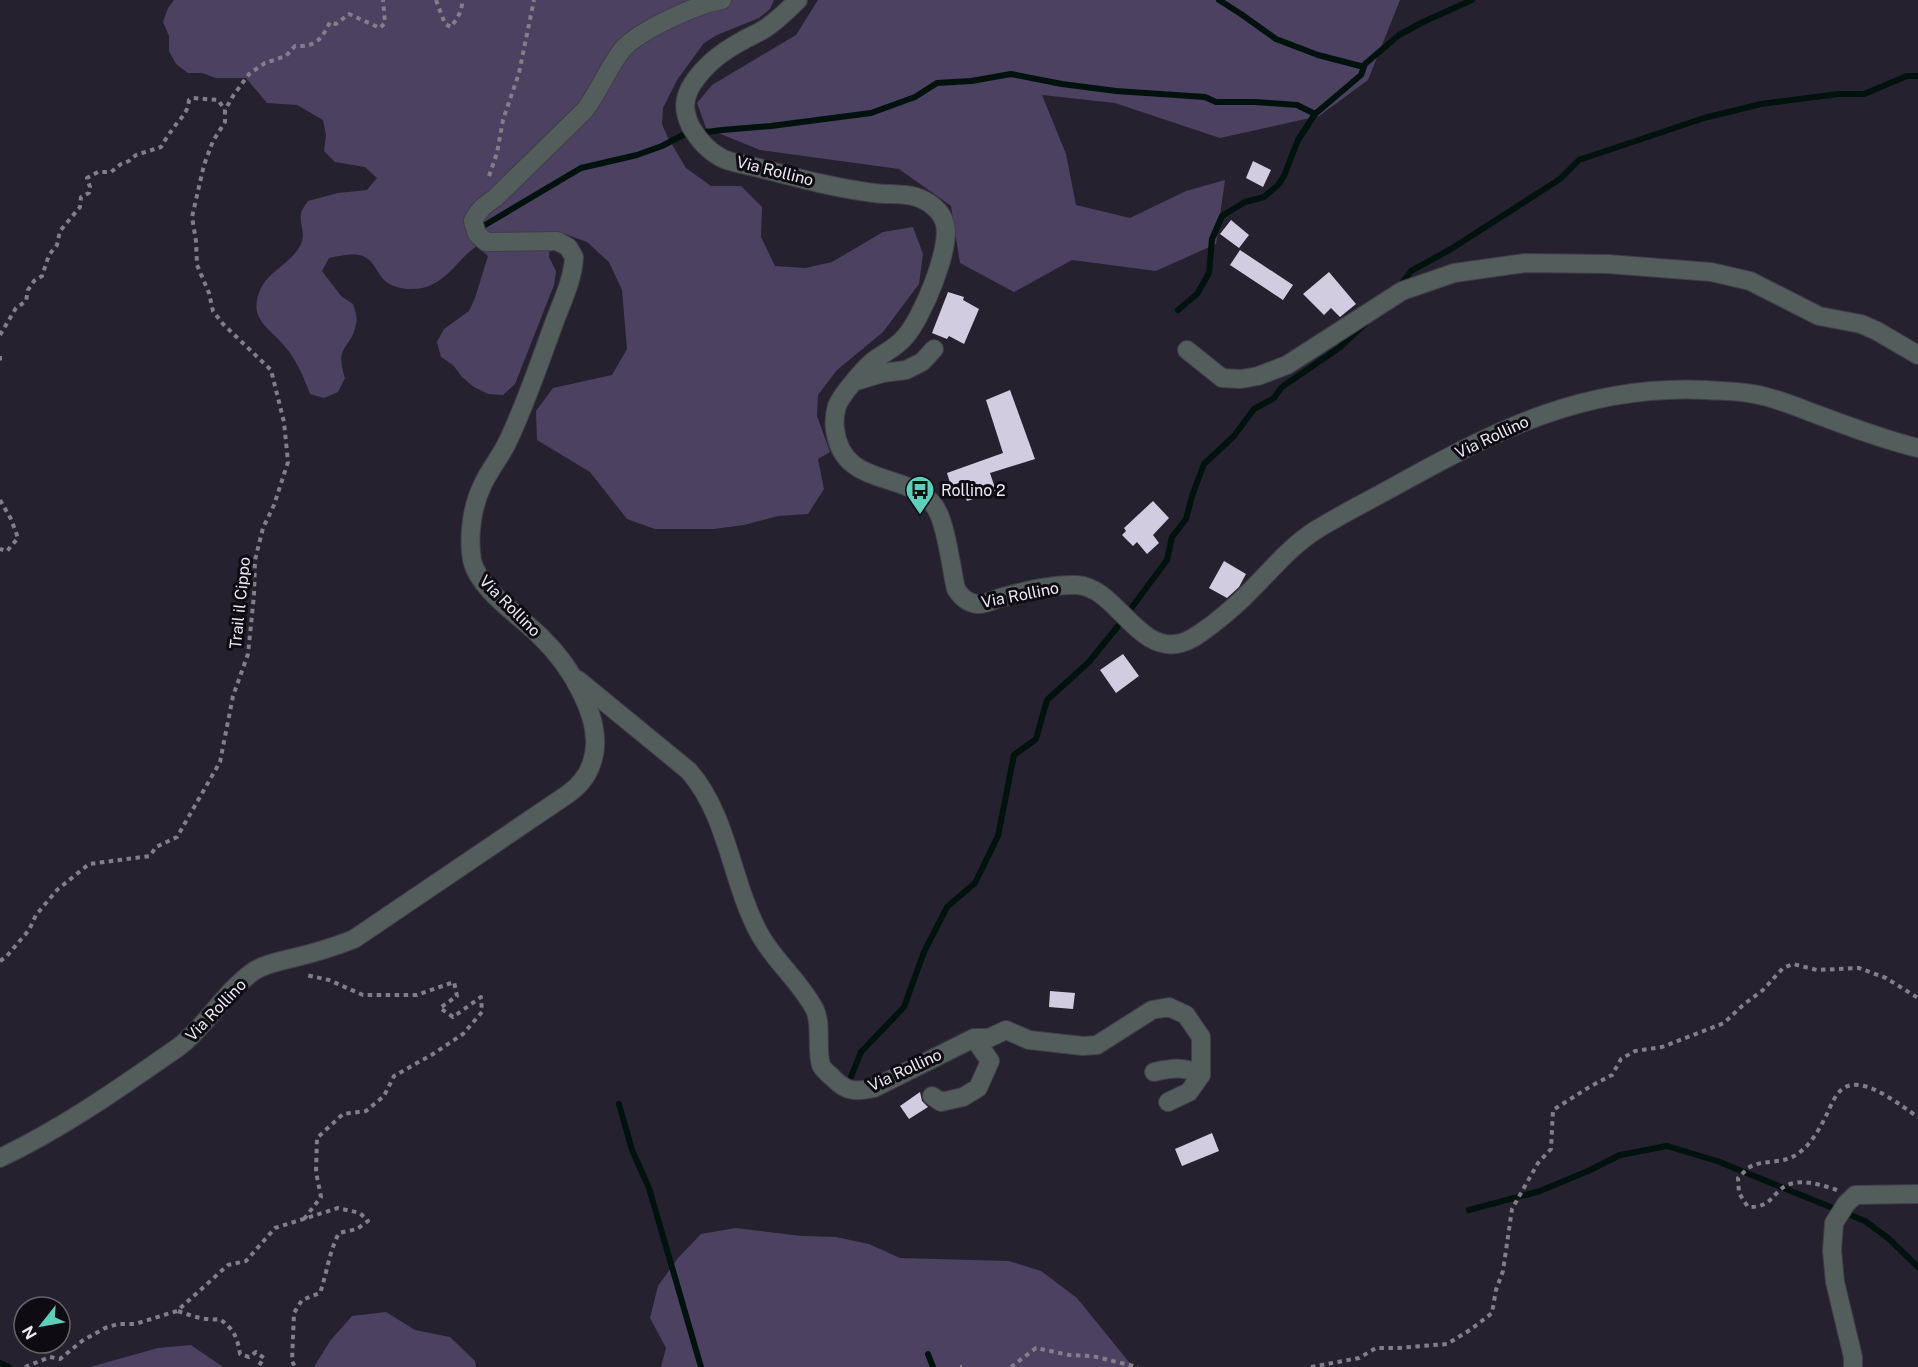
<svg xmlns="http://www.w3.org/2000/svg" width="1918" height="1367" font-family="'Public Sans',sans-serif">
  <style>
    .forest { fill: #4c4161 }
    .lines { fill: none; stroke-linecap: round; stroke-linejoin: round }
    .stream { stroke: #00120e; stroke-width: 6 }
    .building { fill: #d2cce0 }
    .minor-casing { stroke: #413d4a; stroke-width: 20 }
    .path { stroke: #827e8a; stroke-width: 4; stroke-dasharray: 4.5 4.5; stroke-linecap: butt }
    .minor { stroke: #535d5b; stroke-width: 18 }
    .labels { text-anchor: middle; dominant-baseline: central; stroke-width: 6; stroke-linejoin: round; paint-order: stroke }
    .street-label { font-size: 16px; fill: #eae7f1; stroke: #0e0c12 }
    .poi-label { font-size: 16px; fill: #eae7f1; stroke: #0e0c12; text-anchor: start }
  </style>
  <rect width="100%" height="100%" fill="#26212f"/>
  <path class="forest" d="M174,0H774L770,9L759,18L717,35L704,43L677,80L663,108L662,124L668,138L686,168L711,186H741L762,207L761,237L775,266L805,268L832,262L883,232L913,227L923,254L919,284L883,332L837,370L818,395L817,416L830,452L818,459L824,489L808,514L778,516L744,525L714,529H655L627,519L590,472L537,440L536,411L553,388L612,375L627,349L622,290L609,262L587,242L565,234L550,242L549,257L556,271L554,285L515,384L503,395L488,394L474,387L462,377L453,365L441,357L437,342L444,329L469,311L475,298L488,256L477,246C460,257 450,277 431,285C418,292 393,290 383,279C376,271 375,263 365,257C355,252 340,256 329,258L322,271L341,296L353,304C355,310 358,318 356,324C351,350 334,344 345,378L338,392L324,398L310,394C304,378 298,363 287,349C271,328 246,320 261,288C270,270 292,263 301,244C306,233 299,223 301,213C302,209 306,204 308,201L338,193L367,190L377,178L365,167L335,162L324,151L326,135L323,120L297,105L267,103L246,78H216L202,73H188L176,64L169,51V36L163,22L168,8Z
    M818,0H1400L1368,80L1319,116L1220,138L1115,103L1042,95L1066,154L1076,205L1130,218L1186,191L1225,180L1216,244L1156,271L1072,260L1014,292L960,263L951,206L899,169L760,150L706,128L697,103L712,85L796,35Z
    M736,1228L802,1236L836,1237L869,1244L900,1258L1009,1261L1041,1271L1077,1298L1133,1367H661L666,1348L650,1318L658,1286L678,1258L701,1234Z
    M386,1312L415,1330L450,1337L475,1361L476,1367H314L330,1341L352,1316Z
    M191,1345L223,1367H90L158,1348Z"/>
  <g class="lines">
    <path class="stream" d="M1219,0L1241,14L1276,39L1318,55L1364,67
      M485,225L581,168L637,155L662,146L683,135L722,130L771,126L871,113L915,97L937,83L971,81L1011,74L1062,84L1116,91L1205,97L1216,102H1255L1297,105L1315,114
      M1399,287L1411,271L1451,249L1560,179L1579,160L1704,118L1761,104L1838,94H1864L1907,76H1918
      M1178,310L1197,294L1209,273L1212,239L1222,216L1245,202L1264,197L1278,185L1284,176L1298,140L1315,114L1361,75L1365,64L1399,35L1423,22L1472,0
      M851,1077L861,1052L904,1007L924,952L947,907L975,883L998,836L1014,755L1036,739L1047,700L1089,662L1118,626L1167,560L1172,537L1186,519L1192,496L1204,464L1234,436L1254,409L1274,398L1282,387L1339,348L1366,323
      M619,1104L632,1150L649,1188L701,1367
      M1469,1210L1540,1191L1588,1171L1620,1155L1667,1146L1717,1161L1865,1221L1888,1238L1918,1267
      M928,1354L933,1367
      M0,1363L9,1367"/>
  </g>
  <path class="building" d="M1253,161L1271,170L1263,187L1246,178Z
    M1231,220L1249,235L1239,248L1220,234Z
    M1240,250L1293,285L1283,300L1230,265Z
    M1329,272L1356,304L1340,317L1331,308L1324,315L1303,294Z
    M948,292L964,297L963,300L979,309L964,344L949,336L947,339L932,333Z
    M1010,390L1035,459L990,473L996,491L967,501L961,482L951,486L947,473L1003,453L986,400Z
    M1153,501L1169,518L1153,535L1159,543L1147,554L1137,542L1133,546L1122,535L1126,531L1124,528Z
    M1224,561L1246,574L1239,587L1227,598L1209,588Z
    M1123,654L1139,676L1116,693L1100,670Z
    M1050,991L1075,993L1073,1009L1049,1007Z
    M920,1092L922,1101L928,1107L909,1119L900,1106Z
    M1212,1133L1219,1151L1182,1166L1175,1149Z"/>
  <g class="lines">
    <g class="minor-casing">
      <path id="minor" d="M798,0C788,10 778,20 766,28C759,33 750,36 742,41C723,51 705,65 693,83C683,98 683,111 691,127C698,139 707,150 720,157C729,163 744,164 755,167C794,177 834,188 874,193C888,195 902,193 916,197C929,201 942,211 945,224C951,249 922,318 905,337C896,348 883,353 872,362C863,370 841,395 837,406C835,413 834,422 835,429C842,488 904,470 933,504C946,519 951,568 956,589C961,597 967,603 977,604C986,605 994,599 1003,597C1026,591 1052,584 1077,585C1116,587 1138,655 1181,643C1193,640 1203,631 1213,624C1227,613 1241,601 1253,588C1273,568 1292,545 1316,530C1342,514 1370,500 1397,485C1498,429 1587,384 1706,390C1722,391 1738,391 1754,394C1777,398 1799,408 1821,416C1853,428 1885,440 1918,448
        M1187,350L1222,378L1241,379L1258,376L1287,365L1402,291L1454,273L1525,263L1608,264L1711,272L1750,281L1819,316L1861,324L1877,331L1918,355
        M856,381L883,373L906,370L922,362L934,349
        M578,680L689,771C728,816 731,881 759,933C774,961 801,982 815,1010C822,1025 816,1049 821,1065C823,1070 829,1074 833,1078C846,1092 856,1092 874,1088L974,1038H989L1006,1030L1029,1040L1083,1046L1097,1045L1152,1010L1169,1007L1186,1015L1201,1037V1075L1189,1092L1168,1102
        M1154,1072C1172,1068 1185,1066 1201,1075
        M932,1096L941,1102L963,1097L978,1088L990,1061L974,1038
        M0,1158C65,1127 121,1087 180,1046C207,1025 224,992 254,971C265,964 280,961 293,958C314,953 334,947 354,939L568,794C579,786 588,776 592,762C606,721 569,664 541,637C520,616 478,589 472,560C468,536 472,506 483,484C490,469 501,456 508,441C526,403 539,364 553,326C561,303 573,281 574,257L568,247L557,241L486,242L477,234L473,221C478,210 485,205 495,198L585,110C599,91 608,68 622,50C638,31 697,4 722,0
        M1853,1367V1357L1835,1282L1832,1251L1834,1223L1846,1204L1855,1195L1918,1194"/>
    </g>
    <path class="path" d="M436,0L445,24L451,27C457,19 463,10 462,0
      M489,176L497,153L503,120L519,73L534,0
      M0,335L16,308L26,301L28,290L34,281L42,276L49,255L57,245L60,231L80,207L81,197L89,193L90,187L87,178L98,172H111L121,164L129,161L136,155L161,147C164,142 168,135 172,130C179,119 188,114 189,100L193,98L218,100L225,110
      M0,356V365
      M0,500L11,519L18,538L7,551L0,549
      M0,961L6,957L29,930L36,915L57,890L89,864L150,856L156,847L177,837L220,762L233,696L248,654L254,595L255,560L263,528L274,505L288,462L284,422L271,370L223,324L213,311L209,293L197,265L196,241L192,217L204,165L213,141L225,122V110L233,96L249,74L265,63L286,56L295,46C316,47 321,40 330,22L336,24L349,14L380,28L385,23L383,0
      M1837,1190C1824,1186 1808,1180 1794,1183C1772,1187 1776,1208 1748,1207L1739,1193L1738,1178C1741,1175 1745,1171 1748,1168C1764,1158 1783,1166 1800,1152C1812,1143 1820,1128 1827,1114C1831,1105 1837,1089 1848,1086C1869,1079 1901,1106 1918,1117
      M304,1219L321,1197L316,1172L317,1138L343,1114L366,1111L384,1096L394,1076L433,1054L463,1034L482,1012L481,997L453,1017L440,1008L457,996L454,982L417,995H363L329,980L306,975V973
      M178,1311C192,1316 205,1321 220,1319C234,1330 237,1336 240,1354L249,1357L256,1352L264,1358L258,1367
      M25,1367L50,1357L60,1359L82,1341L105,1328L118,1324H135L177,1311L228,1265L246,1261L275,1228L338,1208L360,1213L368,1221L357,1229L339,1233C329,1252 327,1273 320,1293L302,1300L294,1313L292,1361L295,1367
      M960,1367H962
      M1011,1367L1036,1348L1069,1355L1092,1356L1138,1367
      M1311,1367L1359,1358L1376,1348H1398L1447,1344L1470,1330L1492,1313L1496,1290L1503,1271L1512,1209L1538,1163L1551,1149L1553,1110L1591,1086L1612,1075L1621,1059L1635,1051L1662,1047L1724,1023L1743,1005L1763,990L1783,968L1793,964L1817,970L1859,968L1886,978L1918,998"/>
    <use href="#minor" class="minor"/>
  </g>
  <defs>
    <g id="bus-pin" transform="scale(1.5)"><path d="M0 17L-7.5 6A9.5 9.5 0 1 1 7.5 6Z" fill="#5dceb9" stroke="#0e0c12"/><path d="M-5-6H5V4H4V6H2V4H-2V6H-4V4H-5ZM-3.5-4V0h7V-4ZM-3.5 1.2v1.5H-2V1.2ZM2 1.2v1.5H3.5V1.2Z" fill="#111"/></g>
  </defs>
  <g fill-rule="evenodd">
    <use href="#bus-pin" x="920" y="490"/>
  </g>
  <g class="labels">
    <g class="street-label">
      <text transform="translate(775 171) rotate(14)">Via Rollino</text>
      <text transform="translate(1492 437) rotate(-25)">Via Rollino</text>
      <text transform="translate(1020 595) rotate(-11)">Via Rollino</text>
      <text transform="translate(240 603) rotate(-84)">Trail il Cippo</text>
      <text transform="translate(510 606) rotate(45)">Via Rollino</text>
      <text transform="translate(216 1010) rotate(-46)">Via Rollino</text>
      <text transform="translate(905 1070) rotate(-25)">Via Rollino</text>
    </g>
    <g class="poi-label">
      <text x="941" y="490">Rollino 2</text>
    </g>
  </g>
  <g transform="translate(42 1325) rotate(239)"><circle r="28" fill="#0e0c12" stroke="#66646b" stroke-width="1.5"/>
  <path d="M0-4.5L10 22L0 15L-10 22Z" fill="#5dceb9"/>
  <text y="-9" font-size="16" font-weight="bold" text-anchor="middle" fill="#eae7f1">N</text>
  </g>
</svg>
